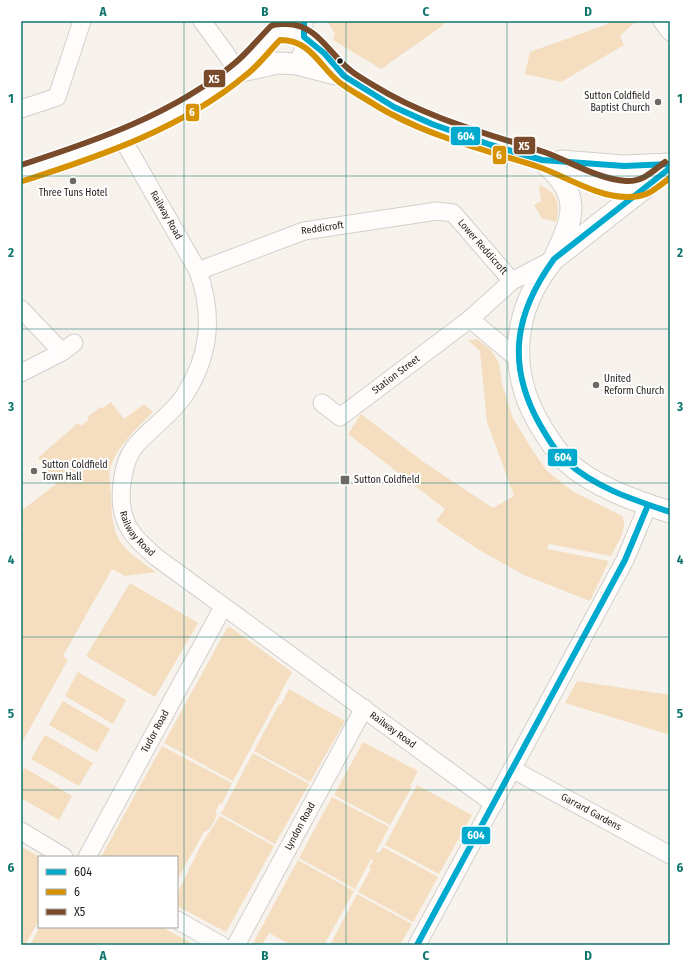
<svg xmlns="http://www.w3.org/2000/svg" width="691" height="966" font-family="'Fira Sans Condensed',sans-serif">
  <style>
    .green { fill: #f4debf }
    .lines { fill: none; stroke-linecap: round; stroke-linejoin: round }
    .minor-casing { stroke: #d3cfca; stroke-width: 19 }
    .major-casing { stroke: #d3cfca; stroke-width: 23 }
    .minor { stroke: #fefdfc; stroke-width: 17 }
    .major { stroke: #fefdfc; stroke-width: 21 }
    .bus-1-casing { stroke: #fff; stroke-width: 9 }
    .bus-2-casing { stroke: #fff; stroke-width: 9 }
    .bus-3-casing { stroke: #fff; stroke-width: 9 }
    .bus-1 { stroke: #00a9ce; stroke-width: 6 }
    .bus-2 { stroke: #d79204; stroke-width: 6 }
    .bus-3 { stroke: #7a4b2a; stroke-width: 6 }
    .grid { fill: none; stroke: #0f766e; stroke-width: 1; stroke-opacity: 0.55 }
    .bus-dot { fill: #211e1a; stroke: #fff; stroke-width: 1.5 }
    .poi-dot { fill: #6c6864; stroke: #fff; stroke-width: 1.5 }
    .labels { text-anchor: middle; dominant-baseline: central; stroke-width: 4; stroke-linejoin: round; paint-order: stroke }
    .poi-label { font-size: 10px; fill: #211e1a; stroke: #fff; text-anchor: start }
    .street-label { font-size: 10px; fill: #211e1a; stroke: #fff }
    .line-badge { stroke: #fff; stroke-width: 1.5 }
    .badge-label { font-size: 11px; text-anchor: middle; font-weight: bold; fill: #fff }
    .neatline { fill: none; stroke: #0f766e; stroke-width: 1.5 }
    .grid-label { font-size: 13px; text-anchor: middle; font-weight: bold; fill: #0f766e }
  </style>
  <rect width="100%" height="100%" fill="#f7f2ec"/>
  <path class="green" d="M327,21H444L442,26L381,69L333,40L335,34Z
    M613,21H636L620,36L624,45L561,82L525,74L530,52L608,24Z
    M539,185C557,192 561,203 556,222L542,218L534,205L541,201Z
    M477,339L491,350L499,363L502,384L512,416L529,445L546,470L572,491L622,516C629,528 616,545 611,556L549,544L547,549L609,561L590,601L524,575L476,548L436,521L445,509L348,434L361,414L425,463L493,508L514,496L487,422L480,351L468,340Z
    M111,402L124,419L144,404L153,412C138,427 117,446 110,468C108,475 111,487 111,495C112,541 119,546 156,572L125,576L112,569L63,656L68,660L21,744V533L24,530L21,526V511L56,484L38,458L78,423L81,426L89,420L87,417L101,407L103,408Z
    M130,583L198,623L155,697L86,656Z
    M230,627L292,672L233,781L164,743L227,628Z
    M78,672L126,700L113,724L65,696Z
    M577,681L670,695V735L565,703Z
    M289,689L345,721L310,782L254,751L279,704L281,705Z
    M63,701L110,729L97,752L49,725Z
    M45,735L93,763L79,786L31,759Z
    M363,742L418,771L410,786L412,787L390,825L334,795Z
    M162,746L232,783L222,804L220,803L215,812L217,814C214,821 212,829 204,832L177,880V857H101Z
    M253,753L309,784L275,844L221,814Z
    M25,768L72,796L59,820L21,798V775Z
    M417,785L472,815L439,874L385,845Z
    M332,797L389,827L376,852L379,853L383,847L438,877L413,922L358,892L371,869L369,868L373,861L371,859L355,889L299,858Z
    M220,816L274,846L226,932L177,906V894L201,845Z
    M21,846L39,857V920L25,945H21Z
    M298,860L354,891L324,945H291L269,933L263,943L267,945H252Z
    M357,894L412,924L400,945H330Z
    M40,927H162L195,945H30Z"/>
  <g class="lines">
    <g class="minor-casing">
      <g id="minor">
        <path d="M202,21L227,55L237,72"/>
        <path d="M662,21L670,32"/>
        <path d="M297,64L303,50L304,21"/>
        <path d="M21,109L57,97L82,21"/>
        <path id="s1" d="M122,138L198,271C214,316 210,356 184,396C171,415 152,427 137,444C122,460 117,499 125,519C130,535 144,546 156,557L494,804"/>
        <path id="s2" d="M198,271L304,231L437,211L453,213L512,281"/>
        <path d="M21,309L62,352L21,373"/>
        <path d="M470,319L518,359"/>
        <path d="M62,352L74,343"/>
        <path id="s3" d="M322,403L340,417L470,319L512,281L554,259"/>
        <path id="s4" d="M512,769L670,855"/>
        <path d="M21,831L64,857"/>
        <path id="s5" d="M87,857L223,607"/>
        <path d="M177,920L221,945"/>
        <path id="s6" d="M236,945L364,708"/>
        <path d="M417,945L625,560L648,505"/>
      </g>
    </g>
    <g class="major-casing">
      <path id="major" d="M237,72L278,63L297,64L344,76
        M561,161L624,166L670,164
        M547,165C581,196 574,216 556,254
        M670,168L554,259C511,310 507,374 543,430C550,441 557,453 567,462C595,487 635,501 670,512
        M21,173C96,150 173,121 236,73C251,62 263,45 277,32C317,32 318,55 345,76C359,88 377,98 393,107C440,131 492,143 542,160C577,172 604,190 643,188"/>
    </g>
    <use href="#minor" class="minor"/>
    <use href="#major" class="major"/>
    <g class="bus-1-casing">
      <path id="bus-1" d="M304,21V37L324,53L344,76L394,107L432,124L491,145L542,160L624,166L670,164
        M670,168L554,259C515,313 506,363 539,423C547,437 555,451 567,462C596,488 634,500 670,512
        M417,945L625,560L648,505"/>
    </g>
    <g class="bus-2-casing">
      <path id="bus-2" d="M23,181C101,156 183,128 246,75C259,65 269,51 280,40C311,40 319,66 339,82C345,87 351,90 357,94C368,100 379,108 391,114C438,139 489,151 539,167C567,177 597,197 627,197C649,197 653,190 670,178"/>
    </g>
    <g class="bus-3-casing">
      <path id="bus-3" d="M21,165C95,141 174,114 235,63C248,52 259,38 271,26C276,23 281,24 286,24C317,24 329,54 350,70C357,76 365,80 373,85C426,118 485,133 544,152C570,161 597,179 626,181C643,182 653,171 665,162"/>
    </g>
    <use href="#bus-1" class="bus-1"/>
    <use href="#bus-2" class="bus-2"/>
    <use href="#bus-3" class="bus-3"/>
  </g>
  <path class="grid" d="M184,21V945M346,21V945M507,21V945M21,176H670M21,329H670M21,483H670M21,637H670M21,790H670"/>
  <circle class="bus-dot" cx="340" cy="61" r="3.5"/>
  <g class="poi-dot">
    <circle cx="658" cy="102" r="4"/>
    <circle cx="73" cy="181" r="4"/>
    <circle cx="596" cy="385" r="4"/>
    <circle cx="34" cy="471" r="4"/>
    <rect x="340" y="475" width="10" height="10" rx="2"/>
  </g>
  <g class="labels">
    <g class="poi-label">
      <text x="650" y="96" text-anchor="end">Sutton Coldfield<tspan x="650" dy="12">Baptist Church</tspan></text>
      <text x="73" y="193" text-anchor="middle">Three Tuns Hotel</text>
      <text x="604" y="379">United<tspan x="604" dy="12">Reform Church</tspan></text>
      <text x="42" y="465">Sutton Coldfield<tspan x="42" dy="12">Town Hall</tspan></text>
      <text x="354" y="480">Sutton Coldfield</text>
    </g>
    <g class="street-label">
      <text stroke="none"><textPath href="#s1" startOffset="89">Railway Road</textPath></text>
      <text stroke="none"><textPath href="#s2" startOffset="132">Reddicroft</textPath></text>
      <text stroke="none"><textPath href="#s2" startOffset="309">Lower Reddicroft</textPath></text>
      <text stroke="none"><textPath href="#s3" startOffset="93">Station Street</textPath></text>
      <text stroke="none"><textPath href="#s1" startOffset="449">Railway Road</textPath></text>
      <text stroke="none"><textPath href="#s1" startOffset="773">Railway Road</textPath></text>
      <text stroke="none"><textPath href="#s5" startOffset="143">Tudor Road</textPath></text>
      <text stroke="none"><textPath href="#s4" startOffset="90">Garrard Gardens</textPath></text>
      <text stroke="none"><textPath href="#s6" startOffset="135">Lyndon Road</textPath></text>
    </g>
  </g>
  <g class="line-badge">
    <rect x="203" y="69" width="23" height="19" rx="4" fill="#7a4b2a"/>
    <rect x="185" y="103" width="15" height="19" rx="4" fill="#d79204"/>
    <rect x="450" y="126" width="31" height="20" rx="4" fill="#00a9ce"/>
    <rect x="513" y="136" width="23" height="19" rx="4" fill="#7a4b2a"/>
    <rect x="492" y="145" width="15" height="20" rx="4" fill="#d79204"/>
    <rect x="547" y="448" width="31" height="19" rx="4" fill="#00a9ce"/>
    <rect x="461" y="826" width="30" height="19" rx="4" fill="#00a9ce"/>
  </g>
  <g class="badge-label">
    <text x="214" y="83">X5</text>
    <text x="192" y="116">6</text>
    <text x="466" y="140">604</text>
    <text x="524" y="150">X5</text>
    <text x="499" y="159">6</text>
    <text x="563" y="461">604</text>
    <text x="476" y="839">604</text>
  </g>
  <rect width="691" height="966" fill="none" stroke="#ffffff" stroke-width="44"/>
  <rect x="38" y="856" width="140" height="72" fill="#ffffff" stroke="#a6a5a3"/>
  <rect x="46" y="869" width="20" height="6" fill="#00a9ce" stroke="#a6a5a3"/>
  <text x="74" y="876" font-size="12" fill="#211e1a">604</text>
  <rect x="46" y="889" width="20" height="6" fill="#d79204" stroke="#a6a5a3"/>
  <text x="74" y="896" font-size="12" fill="#211e1a">6</text>
  <rect x="46" y="909" width="20" height="6" fill="#7a4b2a" stroke="#a6a5a3"/>
  <text x="74" y="916" font-size="12" fill="#211e1a">X5</text>
  <rect x="22" y="22" width="647" height="922" class="neatline"/>
  <g class="grid-label">
    <text x="103" y="16">A</text>
    <text x="265" y="16">B</text>
    <text x="426" y="16">C</text>
    <text x="588" y="16">D</text>
    <text x="11" y="103">1</text>
    <text x="680" y="103">1</text>
    <text x="11" y="257">2</text>
    <text x="680" y="257">2</text>
    <text x="11" y="411">3</text>
    <text x="680" y="411">3</text>
    <text x="11" y="564">4</text>
    <text x="680" y="564">4</text>
    <text x="11" y="718">5</text>
    <text x="680" y="718">5</text>
    <text x="11" y="872">6</text>
    <text x="680" y="872">6</text>
    <text x="103" y="960">A</text>
    <text x="265" y="960">B</text>
    <text x="426" y="960">C</text>
    <text x="588" y="960">D</text>
  </g>
</svg>
